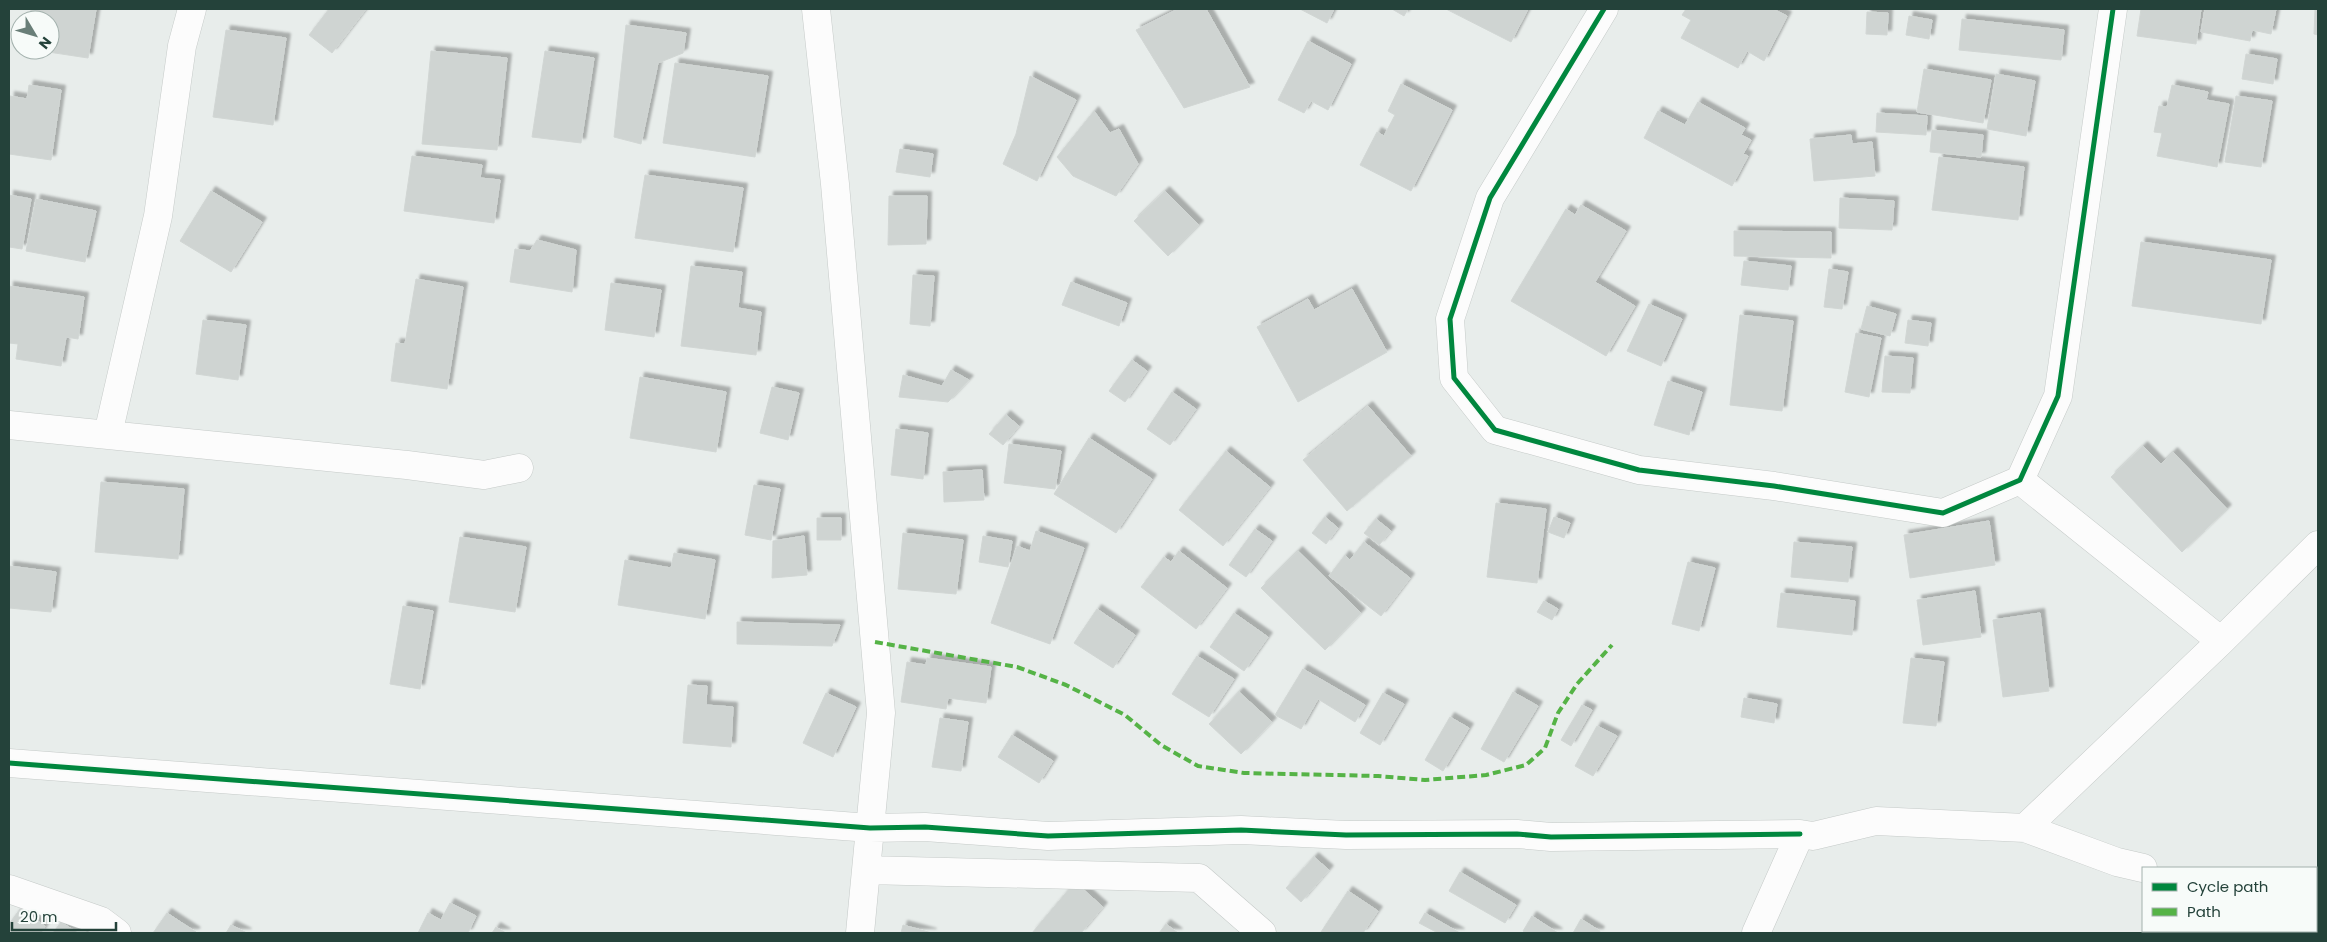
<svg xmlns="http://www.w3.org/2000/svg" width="2327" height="942" font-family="Poppins,sans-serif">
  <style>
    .building { fill: #cfd4d2; stroke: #d1d6d4; filter: url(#shadow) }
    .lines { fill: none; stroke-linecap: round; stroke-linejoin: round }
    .minor-casing { stroke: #c5cac8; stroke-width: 29 }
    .minor { stroke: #fcfcfc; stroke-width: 28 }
    .quiet { stroke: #55b346; stroke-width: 4; stroke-dasharray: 8 4; stroke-linecap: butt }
    .cycleway-casing { stroke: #f7fbf9; stroke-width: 8 }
    .cycleway { stroke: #00873e; stroke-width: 5 }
  </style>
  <defs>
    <filter id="shadow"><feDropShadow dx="4.5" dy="-4.5" stdDeviation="1" flood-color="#0004"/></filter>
  </defs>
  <rect width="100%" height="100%" fill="#e8edeb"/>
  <path class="building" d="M31,9H96L88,58L35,50H50V20H29Z
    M329,9H366L332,53L309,35Z
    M1178,9H1206L1250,87L1184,108L1136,30Z
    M1300,9H1334L1327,23Z
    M1392,9H1408L1404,16Z
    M1446,9H1528L1511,42Z
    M1686,9H1773L1787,16L1764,61L1747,51L1738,68L1681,38L1691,20L1682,15Z
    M2141,9H2201L2196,44L2137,36Z
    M2205,9H2276L2271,34L2252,30L2250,41L2201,32Z
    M2315,9H2318V35L2314,34Z
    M1867,12L1888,13L1887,35L1866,34Z
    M1909,16L1932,20L1929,39L1906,35Z
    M1962,19L2064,30L2061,60L1959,50Z
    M626,25L686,33L683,53L658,63L641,144L614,137Z
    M226,30L286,38L273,125L213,117Z
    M1308,41L1351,64L1328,110L1311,101L1304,113L1278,100Z
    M431,51L507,58L497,150L422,144Z
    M545,51L594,58L581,143L532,137Z
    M2246,54L2277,59L2273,84L2242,79Z
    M675,63L768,76L755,157L663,143Z
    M1924,69L1991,80L1983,123L1917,112Z
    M1996,74L2035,81L2026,136L1987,129Z
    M1030,76L1076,100L1037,181L1003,164L1016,134Z
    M1401,84L1452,110L1411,191L1360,165L1377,132L1384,136L1395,115L1388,111Z
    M29,85L61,90L51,160L9,154L10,96L27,99Z
    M2172,85L2208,92L2206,100L2229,104L2217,167L2157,156L2162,133L2154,132L2159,106L2167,107Z
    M2236,96L2272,101L2261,167L2225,162Z
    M1698,102L1745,128L1741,135L1751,140L1743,154L1748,156L1732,186L1644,138L1658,111L1685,125Z
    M1094,111L1110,133L1119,129L1138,164L1116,196L1073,176L1057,157Z
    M1877,113L1927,116L1926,135L1876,132Z
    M1932,130L1983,135L1981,157L1930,152Z
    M1851,135L1852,144L1872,142L1875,176L1814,181L1810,139Z
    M900,149L933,154L930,177L896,172Z
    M412,156L482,165L480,178L500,180L494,223L404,211Z
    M1939,157L2024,167L2018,220L1932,210Z
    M645,175L743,188L733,252L635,238Z
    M211,191L262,222L231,272L180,241Z
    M1165,191L1199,225L1168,256L1134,221Z
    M9,195L31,199L22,249L9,247Z
    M889,196H927L926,244L888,245Z
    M1840,198L1894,201L1892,230L1839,228Z
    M36,199L96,211L85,262L26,251Z
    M1581,205L1626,231L1595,282L1635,306L1606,356L1511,301L1566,209L1575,215Z
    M1734,231L1831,232V258L1734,256Z
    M537,240L576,250L572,292L510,282L515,249L530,251Z
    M2141,242L2271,260L2261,324L2132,306Z
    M1744,261L1791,266L1788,290L1741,285Z
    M691,266L742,272L738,308L761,312L756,355L681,346Z
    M1829,269L1848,272L1842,309L1824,307Z
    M913,275L934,276L930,326L910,324Z
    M416,279L463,287L447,389L391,381L396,343L405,344Z
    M1071,282L1127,303L1119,326L1062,305Z
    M611,283L661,290L654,337L605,330Z
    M9,286L84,297L78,339L66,337L61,366L16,359L18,344L9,343Z
    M1352,289L1387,352L1298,402L1257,327L1308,299L1314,310Z
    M1649,304L1682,319L1661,366L1627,351Z
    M1867,306L1896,314L1890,336L1861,329Z
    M1740,315L1793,321L1782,411L1730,405Z
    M203,320L246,325L238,380L196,374Z
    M1908,320L1931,323L1928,346L1905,343Z
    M1856,333L1881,338L1869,397L1845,392Z
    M1885,356L1913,358L1910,393L1882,392Z
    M1132,360L1147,371L1125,402L1109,391Z
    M951,370L969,380L948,402L899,397L903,375L942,386Z
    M640,377L726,392L716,452L630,438Z
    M1668,381L1702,392L1689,435L1654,425Z
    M772,387L799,393L788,440L760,433Z
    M1172,392L1196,409L1170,445L1147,429Z
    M1368,406L1411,456L1347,511L1303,460Z
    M1006,415L1019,426L1003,445L989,434Z
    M896,429L928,433L923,479L891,475Z
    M1089,438L1152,479L1116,533L1054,494Z
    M1009,444L1061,451L1055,489L1004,483Z
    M2143,446L2161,464L2173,452L2227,509L2182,552L2111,477Z
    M1226,451L1270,487L1223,546L1179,510Z
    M982,470L984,500L944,502L943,472Z
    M101,482L184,489L178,559L95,552Z
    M754,485L780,489L771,540L745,535Z
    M1496,503L1546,509L1537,583L1487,577Z
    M1325,517L1338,528L1326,544L1312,533Z
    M1554,517L1570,523L1564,538L1548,532Z
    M817,518H841V540H817Z
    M1376,519L1391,531L1379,545L1364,533Z
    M1989,521L1995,565L1910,578L1904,535Z
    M1255,529L1272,541L1246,577L1229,565Z
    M1036,531L1084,548L1050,644L991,623L1017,546L1030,551Z
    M903,533L963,540L956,594L898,589Z
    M804,536L807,575L772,578L773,541Z
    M983,536L1012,541L1008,567L979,562Z
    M460,537L526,547L515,612L449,602Z
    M1364,542L1410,578L1381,616L1329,576L1345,555L1350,560Z
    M1794,542L1852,547L1848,582L1791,577Z
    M1179,551L1227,588L1196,629L1141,587L1164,557L1171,562Z
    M1298,551L1361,613L1325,650L1261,588Z
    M674,553L715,560L705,619L618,605L625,560L671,568Z
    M1688,562L1715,568L1699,631L1672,624Z
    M9,566L56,572L51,612L9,608Z
    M1975,591L1981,637L1923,645L1917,600Z
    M1781,593L1855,601L1852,635L1777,627Z
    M1544,601L1558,609L1552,620L1537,612Z
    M403,606L433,611L420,689L390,684Z
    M1097,609L1135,635L1113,668L1074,643Z
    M1234,613L1268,637L1244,671L1210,647Z
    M2040,613L2049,691L2003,697L1993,620Z
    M737,622L840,625L832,646L737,644Z
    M1197,656L1234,679L1209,717L1172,694Z
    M927,658L991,667L986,703L948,698L946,709L901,702L907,662L926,665Z
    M1911,658L1944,662L1936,726L1903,723Z
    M1303,669L1365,705L1355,722L1318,699L1301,729L1275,715Z
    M688,685L707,686L706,705L733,707L731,747L683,743Z
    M1239,692L1272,722L1241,754L1209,724Z
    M1513,692L1538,706L1504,762L1481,749Z
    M826,693L856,707L833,757L803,743Z
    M1383,693L1404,704L1380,745L1360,733Z
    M1744,698L1777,704L1774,723L1741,717Z
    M1582,705L1592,710L1571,746L1561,740Z
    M1450,717L1469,728L1443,771L1425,760Z
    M940,718L968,722L961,771L932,767Z
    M1597,726L1617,736L1593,776L1575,766Z
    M1012,735L1053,761L1039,783L998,757Z
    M1314,857L1329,870L1301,902L1286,888Z
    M1460,872L1516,905L1505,923L1449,891Z
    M1075,882L1103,907L1081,933H1032Z
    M1348,891L1378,911L1363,933H1323L1321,932Z
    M450,903L476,916L468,933H418L428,913L441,920Z
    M20,909L45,926L41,933H9V924Z
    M167,913L196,932L194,933H153Z
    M1425,913L1460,933H1438L1419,923Z
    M1532,916L1558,933H1526L1523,931Z
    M1581,919L1600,931L1599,933H1573Z
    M61,922L78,933H53Z
    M1166,924L1178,933H1159Z
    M231,925L247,933H226Z
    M903,925L932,933H901Z
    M496,927L506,933H492Z"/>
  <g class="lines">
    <g class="minor-casing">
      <path id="minor" d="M816,9L835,184L881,713L860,933
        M1604,9L1490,198L1450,319L1454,378L1495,430L1639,470L1774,486L1943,513L2020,480L2058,396L2113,9
        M9,425L407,465L484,475L519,468
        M108,434L158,216L182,46L192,9
        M2020,480L2221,641
        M9,763L870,828L925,827L1048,836L1241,830L1346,835L1517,834L1551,837L1800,834
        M2025,828L2221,641L2318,545
        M866,870L1199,878L1262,933
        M9,889L101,921L117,933
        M2316,893L2318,892
        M1756,933L1800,834L1813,836L1876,821L2025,828L2117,862L2143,868"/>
    </g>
    <use href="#minor" class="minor"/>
    <path class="quiet" d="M875,642L1017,667L1066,685L1125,715L1161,745L1198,766L1244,773L1378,776L1425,780L1486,775L1526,765L1545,748L1558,713L1577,684L1612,645"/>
    <g class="cycleway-casing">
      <path id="cycleway" d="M1604,9L1490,198L1450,319L1454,378L1495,430L1639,470L1774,486L1943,513L2020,480L2058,396L2113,9
        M9,763L870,828L925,827L1048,836L1241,830L1346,835L1517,834L1551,837L1800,834"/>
    </g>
    <use href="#cycleway" class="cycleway"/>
  </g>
  <rect width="2327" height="942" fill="none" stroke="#24423a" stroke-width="20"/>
  <rect x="2142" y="867" width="175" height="65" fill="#f7fbf9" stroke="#a3b1ad"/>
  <rect x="2152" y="883" width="25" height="8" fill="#00873e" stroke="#a3b1ad"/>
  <text x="2187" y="892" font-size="15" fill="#24423a">Cycle path</text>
  <rect x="2152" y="908" width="25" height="8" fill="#55b346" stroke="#a3b1ad"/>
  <text x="2187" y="917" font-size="15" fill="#24423a">Path</text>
  <g transform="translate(35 35) rotate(128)"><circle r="24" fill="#f7fbf9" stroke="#a3b1ad"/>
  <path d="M0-4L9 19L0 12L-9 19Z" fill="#697e78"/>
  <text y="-8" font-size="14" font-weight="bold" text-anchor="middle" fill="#24423a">N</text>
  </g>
  <path d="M12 922v8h104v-8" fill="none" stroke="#24423a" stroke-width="2.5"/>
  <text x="20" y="922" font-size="15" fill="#24423a" stroke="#f7fbf9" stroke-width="4" paint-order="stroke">20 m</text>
</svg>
